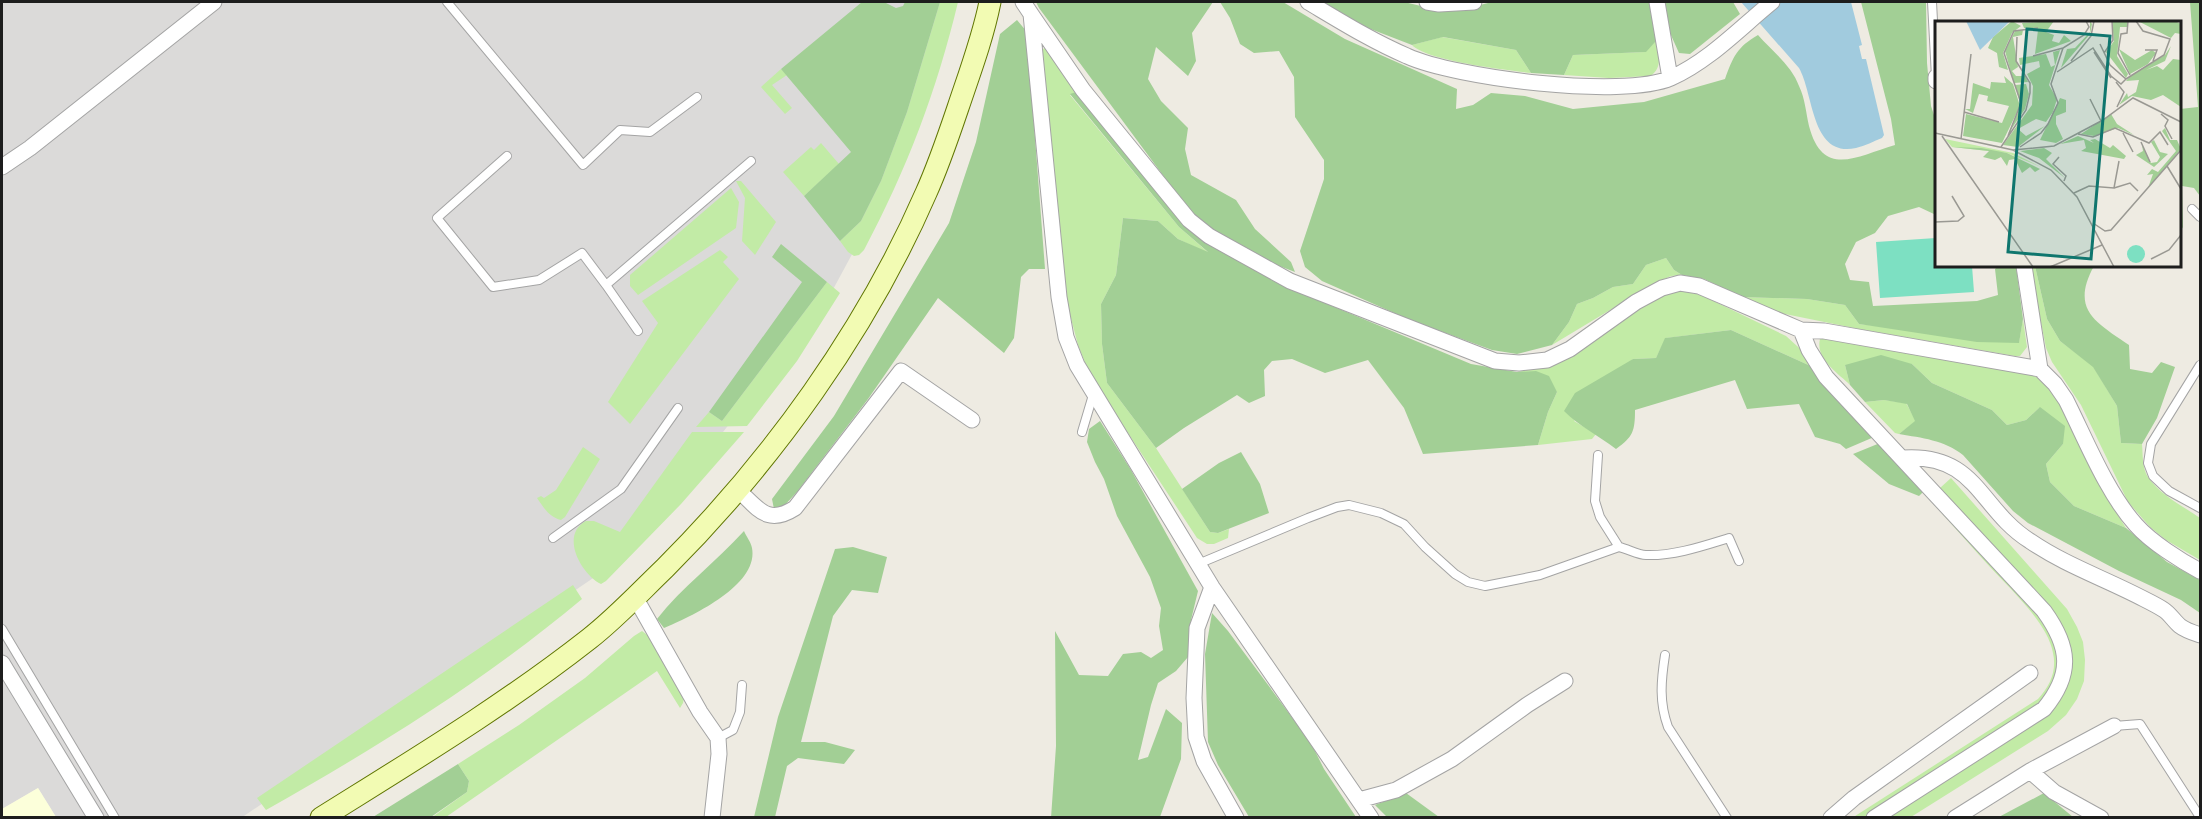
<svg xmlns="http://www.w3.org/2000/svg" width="2202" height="819" font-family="'Noto Sans',sans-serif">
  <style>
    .residential { fill: #dbdad9 }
    .education { fill: #fcffda }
    .grass { fill: #c2eba6 }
    .forest { fill: #a2cf95 }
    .pitch { fill: #7de0c2 }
    .water { fill: #a1cbde }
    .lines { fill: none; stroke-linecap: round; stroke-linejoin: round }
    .lane-casing { stroke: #a4a4a4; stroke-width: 10 }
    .street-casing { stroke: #a4a4a4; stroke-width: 17 }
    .secondary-casing { stroke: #607602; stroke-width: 23 }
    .lane { stroke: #fff; stroke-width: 8 }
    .street { stroke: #fff; stroke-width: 15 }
    .secondary { stroke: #f2fbb3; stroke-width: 21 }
    .inset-road { fill: none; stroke: #9a9993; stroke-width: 1.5 }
    .view { fill: #0f766e; fill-opacity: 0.15; stroke: #0f766e; stroke-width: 3 }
    .inset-edge { fill: none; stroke: #1d1d1d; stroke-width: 3 }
  </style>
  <rect width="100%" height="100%" fill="#eeebe2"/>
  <path class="residential" d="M2,2H947L897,171L830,295L627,555L241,818L56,817L38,788L2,809Z"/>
  <path class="education" d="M38,788L56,817H2V809Z"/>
  <path class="grass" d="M940,2H958C937,90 907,169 864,250L859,255L854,256L848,252L840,241L861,221L881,181L907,112Z
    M1442,37L1516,50L1531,73C1506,70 1427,61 1412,45Z
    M1657,40C1659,52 1663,69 1650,76L1609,78L1564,75L1573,55L1645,52Z
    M1045,48L1076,92L1070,95L1179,227L1210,254L1178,239L1158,221L1123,218L1116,275L1101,304L1102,344L1107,383L1156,448L1210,532L1218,533L1229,529L1228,538L1214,544H1207L1197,538L1101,392L1086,365L1078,345L1068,307L1041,54V50Z
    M781,69L787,75L772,85L792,108L785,114L761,87Z
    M821,143L839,164L804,196L783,172L811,147L814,150Z
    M736,181H741L776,222L755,255L742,241L745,198Z
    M731,188L739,202L736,228L638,295L630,286V275Z
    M720,250L728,257L723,262L739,279L630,424L608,402L658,323L642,301Z
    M1666,258L1674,270L1682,275L1671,276L1655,283L1552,345L1569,322L1577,304L1593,298L1613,287L1633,284L1646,265Z
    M2030,266H2035L2047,319L2060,341L2093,366L2117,406L2121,443L2142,444C2143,455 2142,468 2148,477C2160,495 2183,506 2200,518V560L2166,540L2150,527L2128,502L2081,405L2052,362L2046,348Z
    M827,282L840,293L797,361L747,426L696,427L709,412L722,421Z
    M1677,290L1701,295L1786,336L1807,355L1815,368L1731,330L1666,338L1656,358L1633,359L1574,421L1596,434L1592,439L1538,445L1548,412L1557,392L1517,372L1541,367L1657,297Z
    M1742,297L1807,299L1845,305L1859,324L2019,342L2023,319L2027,347L2020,356H2015L1859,329L1780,313Z
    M1824,336L2032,375L2044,381L2055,392L2073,423L2107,498L2126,528L2074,506L2050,482L2046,464L2063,444L2039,408L2026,420L2007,425L1992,410L1932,383L1912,364L1845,365L1850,385C1838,373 1815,359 1820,339Z
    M1884,400L1906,403L1916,421L1899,434L1895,433L1865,402Z
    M692,432H744L681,504L606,581L601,584C582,575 559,535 586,521H594L620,532Z
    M583,447L600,459L565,517L561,520C549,517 544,508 537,498L541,496L544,498L556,490Z
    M1951,478L2067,609L2077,627L2083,642L2085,660L2084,681L2077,699L2066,715L2048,731L1911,817L1883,818L2034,721L2067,681L2048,610L1940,488Z
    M1932,494L2042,614L2058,642L2059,675L2038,707L1865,817L1852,818L2038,699C2050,686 2057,671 2053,653C2048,623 2010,589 1990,567C1969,544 1949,521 1928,498Z
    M573,585L582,599C484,681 376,748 266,810L257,798Z
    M642,631L650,637L684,698L683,703L680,708L657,671L446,817L431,818L467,792L469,781L458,764L519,725L585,678L634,636Z"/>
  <path class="forest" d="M862,2H884L896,8L903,6L905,2H940L907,112L881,181L861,221L840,241L804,196L851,152L781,69Z
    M1036,2H1213L1192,33L1196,61L1188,76L1156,47L1148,79L1161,101L1188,128L1185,149L1191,175L1236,200L1255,229L1291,262L1295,272L1269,262L1204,225L1185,205L1039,8Z
    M1220,2H1283L1345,39L1457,89L1456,109L1473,105L1491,93L1525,96L1573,109L1644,102L1725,79C1733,57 1737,47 1758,35C1772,51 1792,66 1799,86C1805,98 1806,113 1809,126C1823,179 1857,156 1895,145L1891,119L1861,2H1926L1927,63L1931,106L1936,121V215L1919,207L1888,216L1875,233L1856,242L1845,264L1850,280L1869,282L1873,306L1977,301L1998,295L1995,269L1998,266H2016L2023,319L2019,343L1977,342L1859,324L1845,305L1807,299L1742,297L1704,279L1682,275L1674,270L1666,258L1646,265L1633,284L1613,287L1593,298L1577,304L1569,322L1552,345L1517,354L1492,350L1410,320L1322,281L1305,267L1300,251L1324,179V160L1295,117L1294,77L1279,51L1254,53L1240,44L1230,18Z
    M1322,2H1404L1438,10L1468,8L1492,2H1651L1657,40L1646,52L1573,55L1564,75L1531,73L1516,50L1443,37L1412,45L1368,28Z
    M1665,2H1733L1740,14L1690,54L1679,53L1670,33Z
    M2190,2L2200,3V196L2194,188L2182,186L2183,227L2180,232V109L2198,107Z
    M1017,20L1027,32L1045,269H1029L1021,277L1014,338L1004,353L938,298L868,399L797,492L783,507L774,509L772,499L834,416L949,223L976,142L1000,34Z
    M1076,92L1182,222L1282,285L1471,364L1517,372L1536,371L1549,376L1557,392L1548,412L1538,445L1423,454L1404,408L1368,360L1325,373L1292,359L1272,361L1264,370L1265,396L1249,403L1237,395L1184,428L1156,448L1107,383L1102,344L1101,304L1116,275L1123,218L1158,221L1178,239L1208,252L1179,227L1070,94Z
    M781,244L827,282L722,421L709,412L802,282L772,257Z
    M2035,266H2094C2070,310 2096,322 2129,345L2130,369L2152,373L2161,362L2175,367L2157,418L2142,444L2121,443L2117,406L2093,367L2060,341L2047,319Z
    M1731,330L1815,368L1874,437L1846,449L1840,444L1815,437L1799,404L1747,409L1735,380L1635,410C1635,431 1633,437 1616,449C1599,436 1579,426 1564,411L1575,393L1633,359L1656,358L1665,338Z
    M1881,355L1912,364L1932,383L1992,410L2007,425L2026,420L2040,407L2065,426L2063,444L2046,464L2050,482L2074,506L2126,528L2167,562L2200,580V613L2181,600L2119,571L2028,523L2013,511L1963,455C1944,440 1922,438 1899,434L1915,421L1907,404L1884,400L1865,402L1850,385L1845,365Z
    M1100,421L1131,470L1198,591L1191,620L1188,657L1176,671L1158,683L1151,705L1138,760L1148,757L1166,709L1182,723L1181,759L1160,817L1051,818L1056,746L1055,631L1079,675L1108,676L1123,654L1141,652L1151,658L1163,650L1159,626L1161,608L1150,577L1117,516L1104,479L1095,462L1087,442L1089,429Z
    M1880,443L1925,490L1919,496L1889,484L1853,454Z
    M1241,452L1260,484L1269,513L1218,533L1210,532L1182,489L1219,463Z
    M744,531C746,536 751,542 752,548C759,585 692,616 664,628L657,619C682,587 716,562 744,531Z
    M853,547L887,557L878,593L852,590L833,616L801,742H825L855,750L844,764L798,758L787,766L775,817H754L778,717L835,549Z
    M1212,613L1228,631L1311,743L1324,769L1356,817H1249L1218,765L1208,742L1205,654Z
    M458,764L469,781L467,792L431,817H373Z
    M1406,793L1439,817H1387L1375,805Z
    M2044,793L2073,817L1997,818Z"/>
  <path class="pitch" d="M1936,238V266H1972L1974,292L1880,298L1876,242Z"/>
  <path class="water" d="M1741,2H1851L1862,45L1859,46L1862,59H1866L1884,135L1882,138C1874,141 1865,146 1856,148C1811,158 1814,94 1799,68Z"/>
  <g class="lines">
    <g class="lane-casing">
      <path id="lane" d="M447,2L583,165L620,130L650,132L697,97
        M1932,2L1936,77
        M507,156L437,218L493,287L539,280L582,253L606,285L751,161
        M2192,209L2200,217
        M606,285L638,331
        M2200,365L2151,444L2148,463L2153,476L2169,491L2200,508
        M1082,432L1093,395
        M1598,455L1595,501L1600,517L1619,547
        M553,538L621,489L678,408
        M1198,564L1308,518L1337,507L1349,505L1381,513L1404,524L1425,547L1455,574L1468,582L1485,586L1540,575L1619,547C1628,549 1638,555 1646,555C1674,556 1703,546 1729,538L1739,561
        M2,629L115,818
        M1665,655C1661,681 1659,702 1668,727L1727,818
        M2114,726L2140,724L2200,817
        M718,738L733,730L740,712L742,685"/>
    </g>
    <g class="street-casing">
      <path id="street" d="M1023,2L1031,14L1059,297L1066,337L1077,365L1212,587L1371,818
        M1308,2C1340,21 1372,41 1407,56C1455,78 1623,99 1671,78C1709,61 1740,28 1772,2
        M1427,2L1439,4L1474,2
        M1657,2L1670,78
        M1031,14L1083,90L1189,220L1209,236L1290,281L1495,361L1519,363L1547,360L1570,349L1636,302L1662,288L1680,283L1699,286L1801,330L1824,331L2040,369L2055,384L2066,400C2086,440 2107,493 2136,525C2151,542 2181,561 2200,571
        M1936,77V81
        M2,167L30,148L214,2
        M2024,266L2040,369
        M1801,330L1809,350L1826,377L2044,611C2070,647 2073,674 2044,709L1874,818
        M1903,458C1977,453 1979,509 2030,541C2065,565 2106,579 2144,599C2150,602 2158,606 2164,610C2170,614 2174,621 2180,626C2185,630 2194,633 2200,635
        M738,490C758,508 767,526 795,508L901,371L972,420
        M1212,587L1197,628L1194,698L1196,737L1204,761L1236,818
        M635,597L700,712L718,738L719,754L712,818
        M2,663L96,818
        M2030,771L2054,792L2101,818
        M1359,800L1396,790L1452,759L1527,705L1565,681
        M1831,818L1854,798L2030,673
        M1955,818L2030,771L2114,726"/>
    </g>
    <g class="secondary-casing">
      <path id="secondary" d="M321,818C412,761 505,705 589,639C616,618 640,592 665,568C771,462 866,331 926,193C941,160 952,125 964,90C974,61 984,32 990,2"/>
    </g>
    <use href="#lane" class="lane"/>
    <use href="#street" class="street"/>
    <use href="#secondary" class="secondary"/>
  </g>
  <g transform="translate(1935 21)">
    <rect width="246" height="246" fill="#eeebe2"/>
    <path d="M10,118L78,132L106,146L72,132L17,126Z" fill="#c2eba6"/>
    <path d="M77,0L86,5L77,12L68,32L73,49L64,46L62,32L53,27L58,16ZM119,0L111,11L119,14L117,20L124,22L129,14L136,20L100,33L103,9H88L87,14L78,16L83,46L77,50L81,55H90L93,61L79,62L70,30L80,10L104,7H89L87,2ZM155,0L157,3L155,13L126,47L132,28L140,27L155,11ZM177,0H192V6H185L182,35L193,53L191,57L171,31L179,20ZM203,0H240L246,3V13L240,12L236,17ZM236,25L230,40L211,49L222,45L228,49L238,38L246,39V86L228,74L216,79L197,75L184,84L192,72L193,76L201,71L204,59L191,60L195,55L230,34ZM184,28L200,39L217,29L221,32L213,43L195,53ZM125,29L114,64L122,78L118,91L111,101L101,98L83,108L91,115L110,105L83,126L68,124L97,84L98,65L92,53L105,46L104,40L85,44L84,37L111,33L116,46L120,44L118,31ZM69,55L78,63L85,85L67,122L28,115L31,93L67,102L74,85L52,80L53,75L44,73L38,92L30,88H35L38,62L55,68L56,61L71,62ZM91,63L94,73L90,88L73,113L86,85L80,64ZM125,77L131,79V91L121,95V103L128,118L121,122L105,119ZM176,93L182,103L199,114L183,107L159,115L146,113ZM230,107L235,119H242L246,128L213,167L218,153L212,154L217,148L223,151L241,130L227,110ZM143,115L159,122L155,119L160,118L175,127L178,124L191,135L189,138L146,130L151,127L149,119L125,123ZM219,119L225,131L233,133L219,146L201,134L208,130L207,124L216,142L222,141L225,136L216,121ZM17,126L46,127L72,132L105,148L100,151L95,146L87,152L80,138L74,139L72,145L66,136L60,139L48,136L54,130ZM109,127L117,132L111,138L130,157L104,137L85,130Z" fill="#a2cf95"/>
    <path d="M192 233a9 9 0 1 1 18 0a9 9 0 1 1-18 0Z" fill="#7de0c2"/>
    <path d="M31,0H75L45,29Z" fill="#a1cbde"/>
    <path class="inset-road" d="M193,0L192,12L186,13L183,32L195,54M165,23L175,44L191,58L229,34L235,18L208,10L201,0M210,29H222L218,40M159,31L176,57M169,32L178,19L177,0M98,35L128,27M136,40L156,15L159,0M122,51L158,27L176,55L186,63L191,58M181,61L189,71L182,86M155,78L166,100M29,91L64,101M226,93L233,99L230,105L237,118M0,112L78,129L116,149L142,176L179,246M188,112L198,131M143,113L158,116L180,107L214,122L225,111L233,124M7,115L98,246M73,115L86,82L69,32L79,10L103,7M26,118L36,33M206,121L215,141M66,126L91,89L95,72V62L81,40L82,16M85,126L106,112L113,103L123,82L116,63L128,27L149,14L154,6L151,0M78,129L119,125L168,99L198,77L246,101M124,136L118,143L131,155L129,160M232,145L246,168M179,167L195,162L203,170M139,172L154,165L179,167L184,140M0,201L23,200L29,195L17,175M158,202L170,210L176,209L246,129M216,238L234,229L246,214M115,246L167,224"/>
    <path class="view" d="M92,8L175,15L156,238L73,231Z"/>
    <rect width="246" height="246" class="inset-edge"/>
  </g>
  <rect width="2202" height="819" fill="none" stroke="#1d1d1d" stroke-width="6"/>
</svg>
